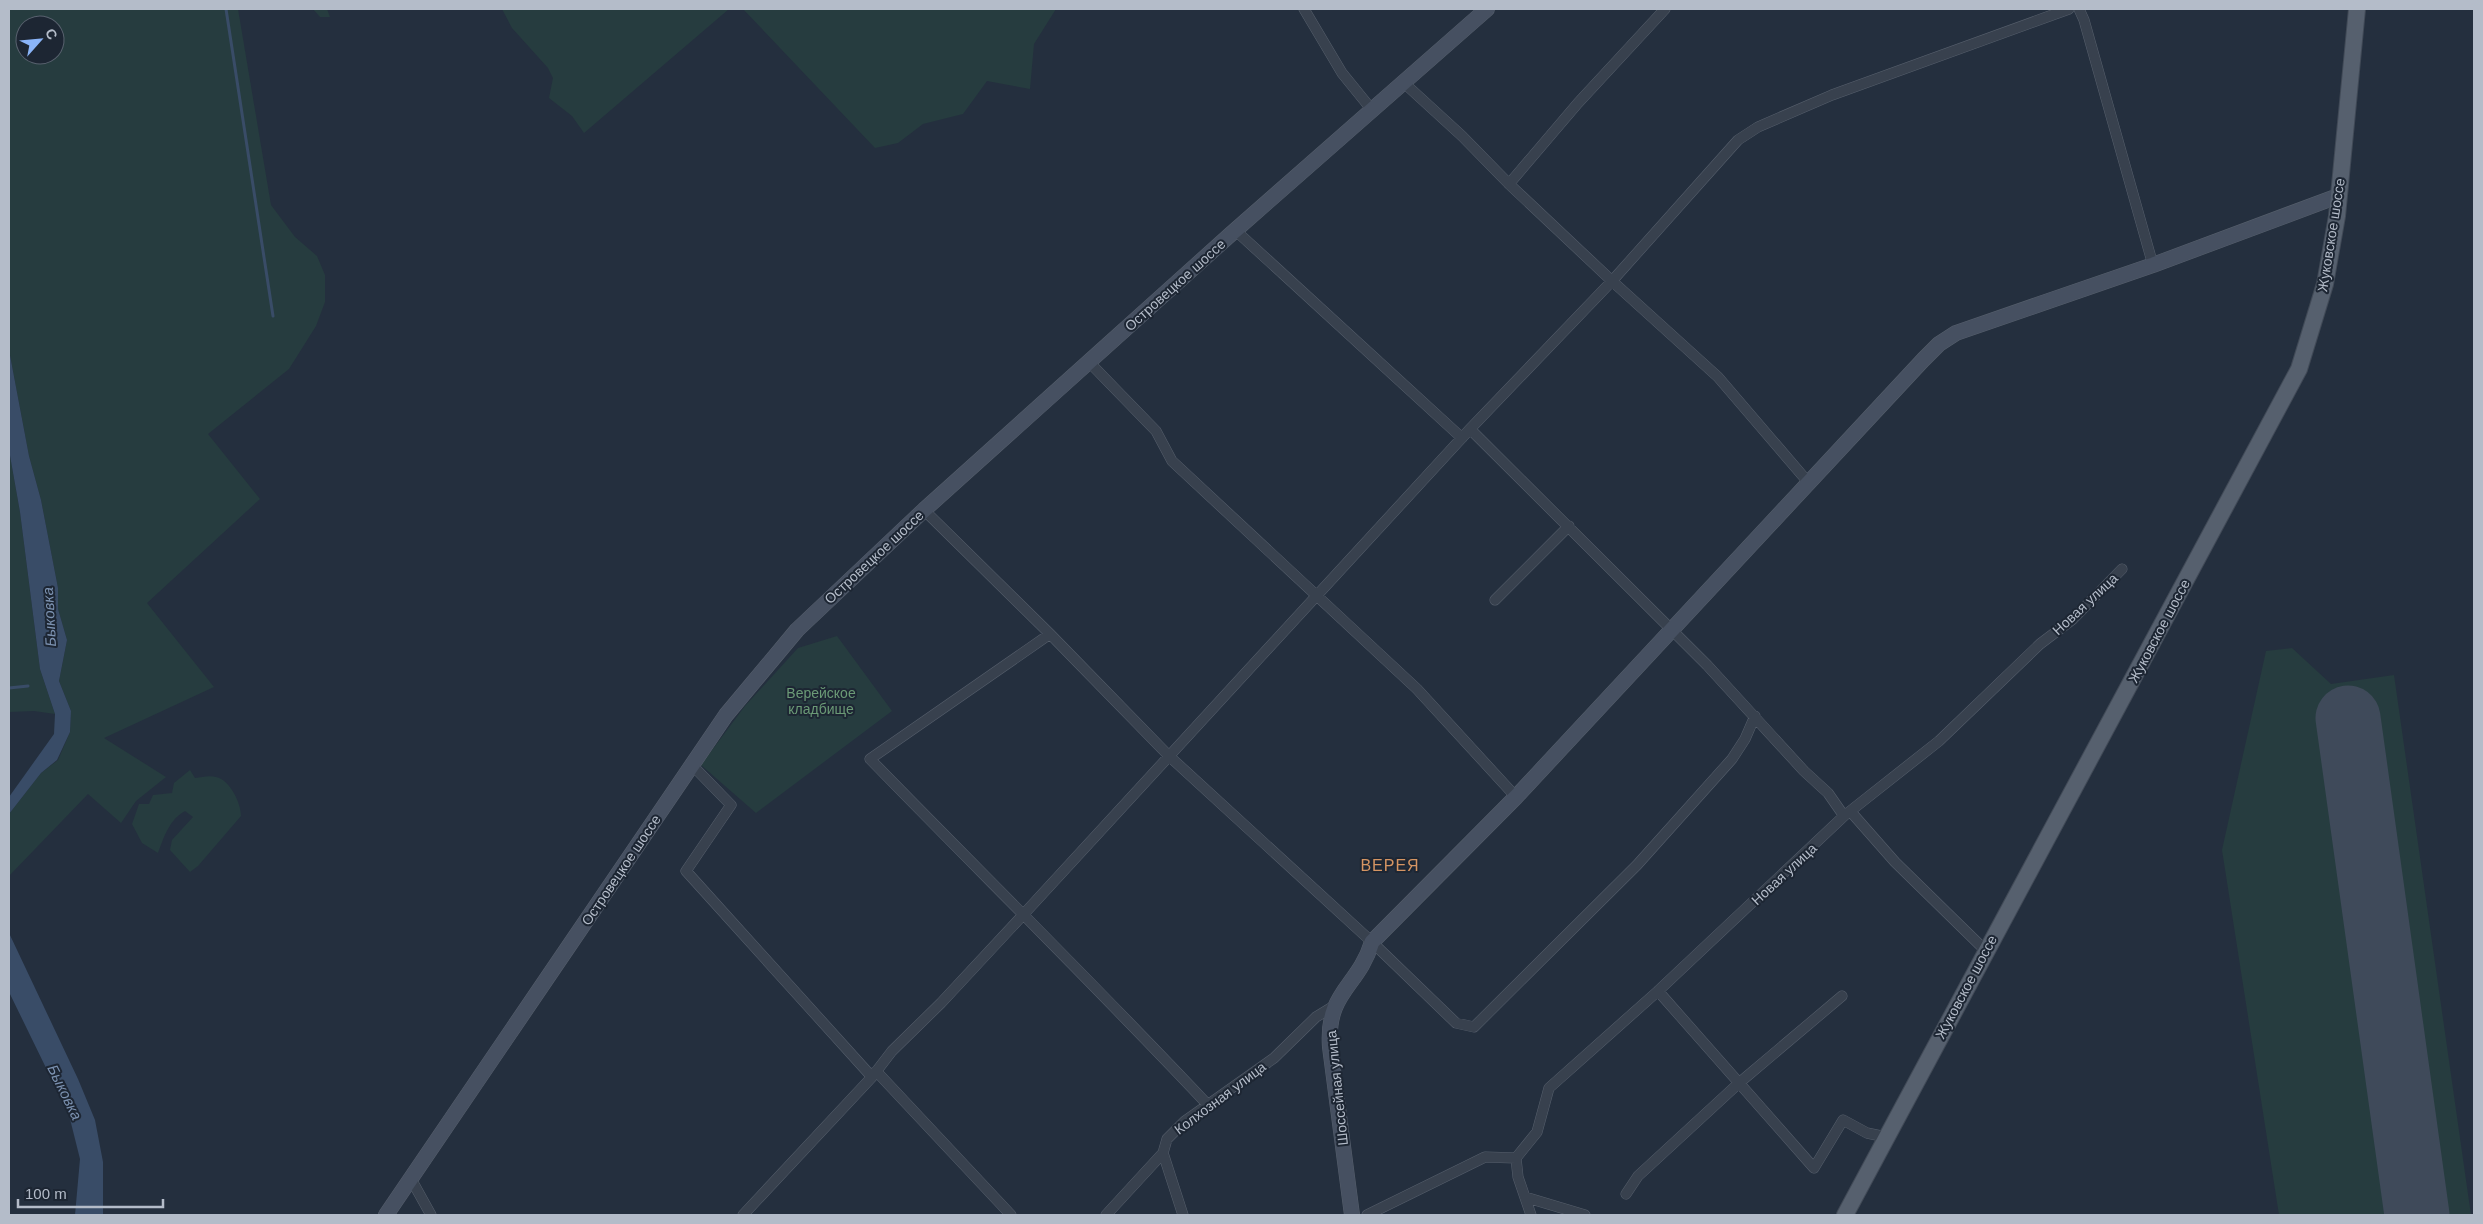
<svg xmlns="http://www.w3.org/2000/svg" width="2483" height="1224" font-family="Arial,sans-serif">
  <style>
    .green { fill: #263c3f; fill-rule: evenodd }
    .water { fill: #394c67 }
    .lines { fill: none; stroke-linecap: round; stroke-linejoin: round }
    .stream { stroke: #394c67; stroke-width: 3 }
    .runway { stroke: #3f4a5a; stroke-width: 65 }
    .street-casing { stroke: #565f6c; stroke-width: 11 }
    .secondary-casing { stroke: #565f6c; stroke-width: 16 }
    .primary-casing { stroke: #414a57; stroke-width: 18 }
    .street { stroke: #38414e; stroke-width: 10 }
    .secondary { stroke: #465061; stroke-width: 15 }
    .primary { stroke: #56606e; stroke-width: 16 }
    .labels { text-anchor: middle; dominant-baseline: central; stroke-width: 4; stroke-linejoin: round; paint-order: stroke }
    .street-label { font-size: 14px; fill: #b4bcc9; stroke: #1d2633 }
    .park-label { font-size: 14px; fill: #6b9a76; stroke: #1d2633 }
    .water-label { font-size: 15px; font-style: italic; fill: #7c92b1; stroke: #1d2633 }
    .quarter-label { font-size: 16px; letter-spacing: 1px; fill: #d59563; stroke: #1d2633 }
  </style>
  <rect width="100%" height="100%" fill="#242f3e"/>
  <path class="green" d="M9,9H238L271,205L295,237L317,256L325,275V302L316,326L289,369L208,434L260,499L147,603L214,687L104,738L166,777L136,801L121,823L88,794L9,876V814L41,773L58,760L70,732L71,711L59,681L67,640L58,609V588L41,500L29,456L9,350ZM25,25H55V55H25Z
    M313,9H327L330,17H320Z
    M502,9H729L584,133L572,116L549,98L553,78L548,68L512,28Z
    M743,9H1056L1034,44L1030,89L987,81L963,114L923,124L898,143L875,148Z
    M9,450L20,512L40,669L55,714L34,711L9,712Z
    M837,636L892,711L756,813L701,765L745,706L798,648Z
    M2292,648L2331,684L2394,675L2471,1215H2279L2222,850L2266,651Z
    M190,770L195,778C202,777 210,775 216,777C230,780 241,803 241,816L198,866L190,872L170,850L172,840L193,817L185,811C169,820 164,837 158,853L142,843L132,824L139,804H149L153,795L172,793L174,783Z"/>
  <path class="water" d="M9,350L29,456L41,500L58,588V609L67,640L59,681L71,711L70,732L57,760L41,773L9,814V797L54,734L55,714L40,669L20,512L9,450Z
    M9,933L78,1079L95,1120L103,1162V1215H75L80,1159L69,1115L9,992Z"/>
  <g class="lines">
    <path class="stream" d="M226,9L273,316
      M9,688L28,686"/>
    <path class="runway" d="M2348,718L2417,1215"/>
    <g class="street-casing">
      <path id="street" d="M1304,9L1342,73L1372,110
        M2079,9L2084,20L2153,265
        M1403,82L1462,136L1509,184L1612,281L1718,377L1808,482
        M1509,184L1578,103L1665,9
        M1235,230L1462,438
        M1089,362L1156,431L1172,461L1417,689L1516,797
        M1470,429L1707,665L1804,771L1828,793L1844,816
        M924,510L1050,634L1169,756L1372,942L1456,1023L1474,1027L1637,865L1732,759L1745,739L1755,716
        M1495,600L1569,526
        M1050,634L870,759C983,875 1098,988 1208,1105
        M692,765L731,805L686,871L872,1077
        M1851,812L1895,862L1986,951
        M1658,991L1814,1168L1843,1120L1867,1133L1886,1137
        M876,1071L1011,1215
        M411,1179L431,1215
        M1626,1194L1638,1176L1739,1083L1842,996
        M1525,1197L1585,1215
        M743,1215L872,1077L892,1051L941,1003L1022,916L1470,429L1612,281L1738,140L1758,127L1832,95L2069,9
        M1106,1215L1163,1153
        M1183,1215L1163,1153L1167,1139L1185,1121L1274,1058L1316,1017L1334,1006
        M1367,1215L1485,1157L1516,1158
        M1531,1215L1518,1177L1516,1158L1537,1132L1549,1088L1658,991L1844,816L1939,741L2040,644L2073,619L2122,569"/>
    </g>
    <g class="secondary-casing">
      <path id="secondary" d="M386,1215L726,715L797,630L924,510L1231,234L1487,9
        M1352,1215L1330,1047C1326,991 1358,988 1372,942L1516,797L1923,360L1939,344L1956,333L2153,265L2338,196"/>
    </g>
    <g class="primary-casing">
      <path id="primary" d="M1845,1215L2299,369L2325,284L2337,216L2357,9"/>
    </g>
    <use href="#street" class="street"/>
    <use href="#secondary" class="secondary"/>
    <use href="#primary" class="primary"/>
  </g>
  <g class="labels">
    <g class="street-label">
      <text transform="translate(2331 235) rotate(-81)">Жуковское шоссе</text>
      <text transform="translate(1175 285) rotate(-42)">Островецкое шоссе</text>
      <text transform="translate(874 557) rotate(-43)">Островецкое шоссе</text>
      <text transform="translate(2085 604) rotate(-43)">Новая улица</text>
      <text transform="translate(2159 631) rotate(-62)">Жуковское шоссе</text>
      <text transform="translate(621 870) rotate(-56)">Островецкое шоссе</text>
      <text transform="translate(1784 874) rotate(-43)">Новая улица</text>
      <text transform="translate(1966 987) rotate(-62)">Жуковское шоссе</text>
      <text transform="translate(1337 1088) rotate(-96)">Шоссейная улица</text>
      <text transform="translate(1220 1098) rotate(-37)">Колхозная улица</text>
    </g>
    <g class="park-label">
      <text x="821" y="693">Верейское<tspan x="821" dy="16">кладбище</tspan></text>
    </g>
    <g class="water-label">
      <text transform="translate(49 617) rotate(-93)">Быковка</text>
      <text transform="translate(65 1092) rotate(64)">Быковка</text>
    </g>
    <g class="quarter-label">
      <text x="1390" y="865">ВЕРЕЯ</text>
    </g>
  </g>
  <rect width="2483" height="1224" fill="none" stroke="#b4bcc9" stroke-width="20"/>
  <g transform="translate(40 40) rotate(63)"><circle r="24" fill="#1d2633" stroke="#59626f"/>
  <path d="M0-4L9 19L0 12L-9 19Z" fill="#8ab4f8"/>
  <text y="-8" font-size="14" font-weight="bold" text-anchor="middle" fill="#b4bcc9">С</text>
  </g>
  <path d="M18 1199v8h145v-8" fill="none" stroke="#b4bcc9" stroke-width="2.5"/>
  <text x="25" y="1199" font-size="15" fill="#b4bcc9" stroke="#1d2633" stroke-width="4" paint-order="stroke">100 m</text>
</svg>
